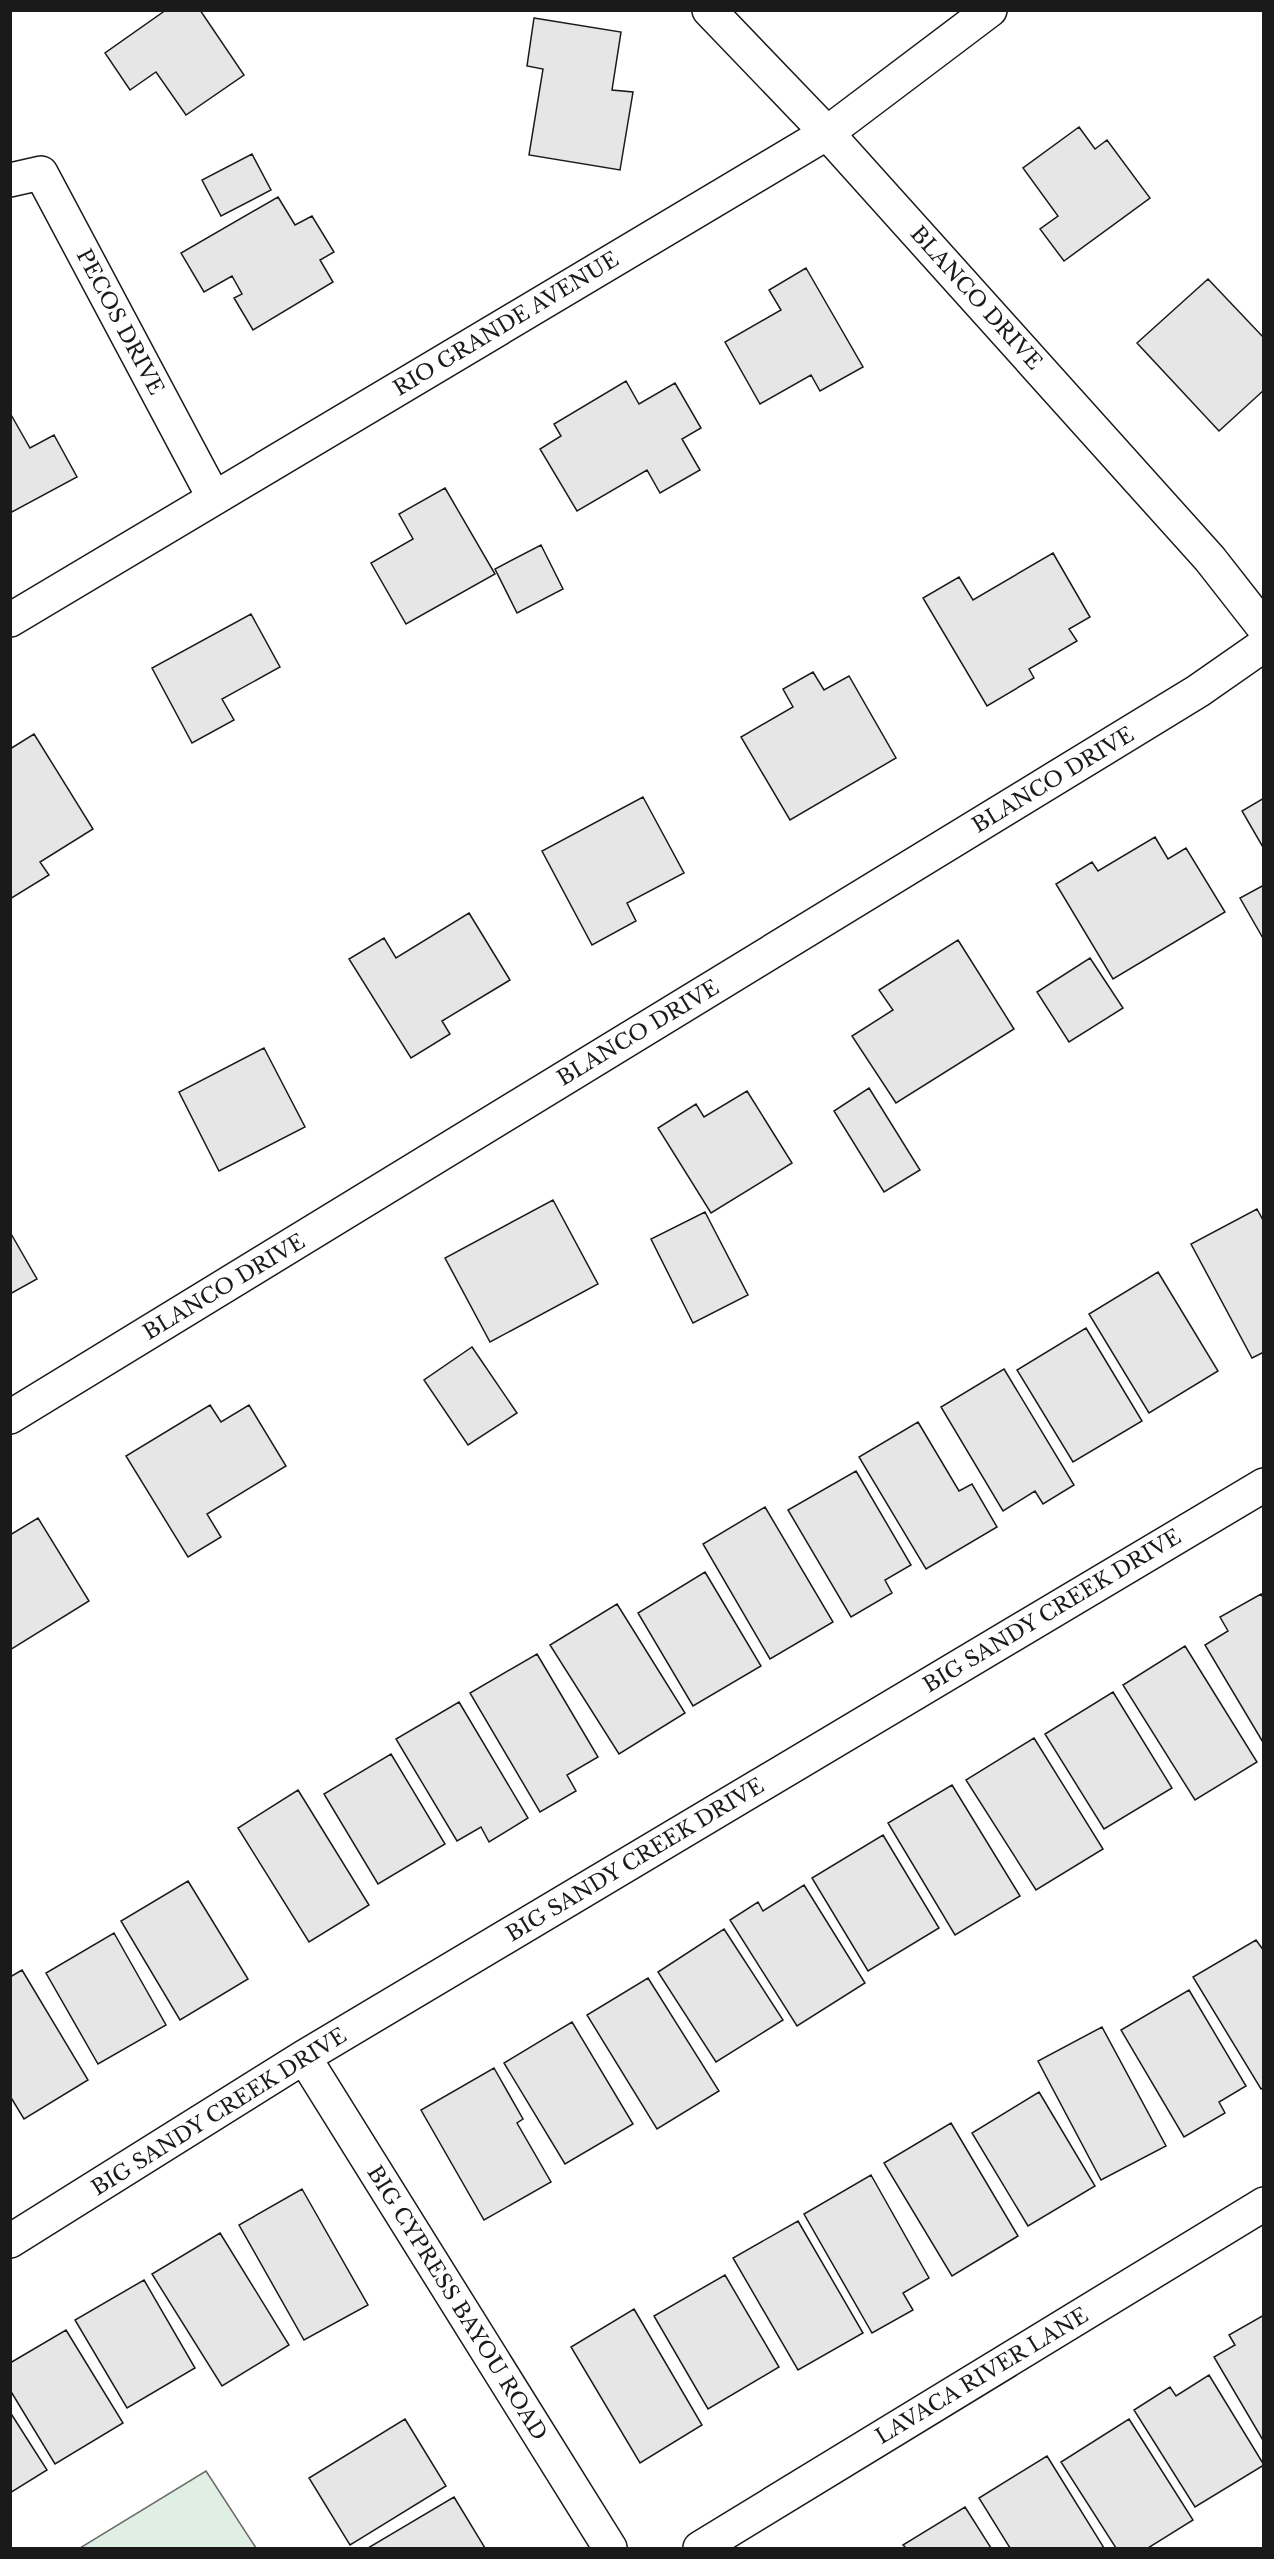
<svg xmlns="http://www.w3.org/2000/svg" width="1274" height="2559" font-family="'Libre Baskerville',serif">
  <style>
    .green { fill: #e0efe3; stroke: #6a6a6a; stroke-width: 1.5 }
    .building { fill: #e6e6e6; stroke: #1a1a1a; stroke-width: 1.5 }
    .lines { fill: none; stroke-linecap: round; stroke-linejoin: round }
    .minor-casing { stroke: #1a1a1a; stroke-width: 36 }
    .minor { stroke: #fff; stroke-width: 33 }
    .labels { text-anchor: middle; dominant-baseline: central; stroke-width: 4.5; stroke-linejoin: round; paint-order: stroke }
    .street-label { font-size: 21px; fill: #1a1a1a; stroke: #fff }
  </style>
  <rect width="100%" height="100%" fill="#fff"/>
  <path class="green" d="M206,2471L256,2548H80Z"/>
  <path class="building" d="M166,10H200L244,75L186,115L156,72L130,90L105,53Z
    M534,18L621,32L612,90L633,92L620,170L529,155L543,69L527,66Z
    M1079,127L1095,149L1107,140L1150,198L1064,261L1040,229L1058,216L1023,168Z
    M252,154L271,190L221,216L202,180Z
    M278,197L295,225L312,216L334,252L320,260L333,282L253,330L234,298L242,294L232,276L204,292L181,253Z
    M806,268L863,367L820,391L811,375L760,404L725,342L781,310L769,290Z
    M1208,279L1264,338V390L1219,431L1137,343Z
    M626,381L639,404L675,383L701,428L682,439L700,470L660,493L647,470L577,511L540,449L561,436L554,424Z
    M10,413L30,448L54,435L77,477L10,513Z
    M445,488L495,574L406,624L371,563L413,539L399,514Z
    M541,545L563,589L517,613L495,569Z
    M1053,553L1090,617L1069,629L1077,641L1029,669L1034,678L987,706L923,598L959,577L973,600Z
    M251,614L280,667L222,699L234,720L192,743L152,668Z
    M813,672L824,690L849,676L896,758L790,820L741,737L793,707L783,689Z
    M34,734L93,829L40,862L49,875L10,899V749Z
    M643,797L684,873L627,903L636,921L592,945L542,851Z
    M1264,798V849L1242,811Z
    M1155,837L1168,859L1186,848L1225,912L1113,979L1056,884L1092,862L1098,871Z
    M1264,885V940L1240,898Z
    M469,913L510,980L442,1021L450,1034L411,1058L349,959L384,938L396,958Z
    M958,940L1014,1029L896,1103L852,1036L893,1010L879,990Z
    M1090,958L1123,1008L1069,1042L1037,992Z
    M264,1048L305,1127L219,1171L179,1092Z
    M869,1088L920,1170L884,1192L834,1111Z
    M747,1091L792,1163L711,1213L658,1128L696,1104L704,1117Z
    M553,1200L598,1284L490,1342L445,1258Z
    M1257,1209L1264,1222V1352L1252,1358L1191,1244Z
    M705,1212L748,1295L693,1323L651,1239Z
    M10,1232L37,1279L10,1294Z
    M1158,1272L1218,1371L1149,1413L1089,1314Z
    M1086,1328L1142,1421L1073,1462L1017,1370Z
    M472,1347L517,1413L468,1445L424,1380Z
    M1004,1369L1074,1485L1043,1504L1035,1491L1003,1511L941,1407Z
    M210,1405L221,1422L249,1405L286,1466L207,1514L221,1537L188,1557L126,1456Z
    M918,1422L959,1491L972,1484L997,1527L926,1569L859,1457Z
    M856,1471L911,1565L885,1580L892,1593L851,1617L788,1510Z
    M765,1507L833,1622L770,1659L703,1544Z
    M38,1518L89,1601L10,1650V1535Z
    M705,1572L761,1666L693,1706L638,1613Z
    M1261,1594L1264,1599V1744L1205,1645L1228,1631L1220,1617Z
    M617,1604L685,1713L619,1754L550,1645Z
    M1185,1646L1257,1762L1195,1800L1123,1685Z
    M537,1654L598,1757L567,1775L576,1791L540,1812L470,1693Z
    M1113,1692L1172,1788L1104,1829L1045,1734Z
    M459,1702L528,1818L489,1842L481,1827L457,1841L396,1739Z
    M1034,1738L1103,1849L1036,1890L966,1780Z
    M391,1754L445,1844L378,1884L324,1794Z
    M952,1785L1020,1896L955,1935L888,1823Z
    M298,1790L369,1905L309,1942L238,1828Z
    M883,1835L939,1928L868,1971L812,1878Z
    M188,1881L248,1979L180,2020L121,1921Z
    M804,1885L865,1983L797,2026L730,1920L758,1902L763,1911Z
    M724,1929L783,2020L716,2062L658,1972Z
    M114,1933L166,2025L98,2064L46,1973Z
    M1256,1940L1264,1951V2087L1261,2089L1193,1977Z
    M22,1970L88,2080L24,2119L10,2096V1977Z
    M648,1978L719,2091L657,2129L587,2015Z
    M1189,1990L1246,2086L1219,2102L1225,2113L1184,2137L1121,2030Z
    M572,2022L633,2124L565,2164L504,2063Z
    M1102,2027L1166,2146L1101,2180L1038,2061Z
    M494,2068L523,2119L517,2123L551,2182L484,2220L421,2110Z
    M1039,2092L1095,2186L1028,2226L972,2133Z
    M951,2123L1018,2236L952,2276L884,2163Z
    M871,2175L929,2278L903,2293L913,2310L872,2333L804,2214Z
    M302,2189L368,2305L304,2340L239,2225Z
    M798,2221L863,2333L798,2370L733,2258Z
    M220,2233L289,2345L222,2386L152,2274Z
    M725,2275L779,2367L708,2409L654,2316Z
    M144,2280L195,2368L127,2408L75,2320Z
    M634,2309L702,2425L640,2463L571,2347Z
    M1264,2315V2442L1214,2357L1235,2345L1229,2335Z
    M66,2330L123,2423L55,2464L10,2390V2363Z
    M1209,2375L1264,2465L1195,2507L1134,2410L1170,2387L1176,2396Z
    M10,2412L47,2470L10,2493Z
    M405,2419L446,2486L350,2545L309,2478Z
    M1129,2419L1193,2520L1148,2548H1116L1061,2462Z
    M1047,2456L1104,2548H1010L979,2498Z
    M454,2497L485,2548H368Z
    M965,2507L991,2548H906L903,2545Z"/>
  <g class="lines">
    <g class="minor-casing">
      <path id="minor" d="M709,10L827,133L1210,559L1264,628
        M10,180L41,173L214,498
        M10,620L827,133L990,10
        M10,1417L1198,691L1264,645
        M304,2057L610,2548
        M10,2241L304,2057L1264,1485
        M700,2548L1264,2204"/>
    </g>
    <use href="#minor" class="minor"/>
  </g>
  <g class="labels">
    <g class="street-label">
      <text transform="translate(976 298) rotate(48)">BLANCO DRIVE</text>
      <text transform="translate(120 322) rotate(62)">PECOS DRIVE</text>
      <text transform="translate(506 324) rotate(-31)">RIO GRANDE AVENUE</text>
      <text transform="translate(1053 780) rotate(-31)">BLANCO DRIVE</text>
      <text transform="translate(638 1033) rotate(-31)">BLANCO DRIVE</text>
      <text transform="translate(224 1287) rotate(-31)">BLANCO DRIVE</text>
      <text transform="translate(1052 1611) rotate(-31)">BIG SANDY CREEK DRIVE</text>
      <text transform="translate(635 1860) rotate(-31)">BIG SANDY CREEK DRIVE</text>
      <text transform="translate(219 2112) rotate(-32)">BIG SANDY CREEK DRIVE</text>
      <text transform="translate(457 2303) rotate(58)">BIG CYPRESS BAYOU ROAD</text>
      <text transform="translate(982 2376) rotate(-31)">LAVACA RIVER LANE</text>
    </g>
  </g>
  <rect width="1274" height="2559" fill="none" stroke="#1a1a1a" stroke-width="24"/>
</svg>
